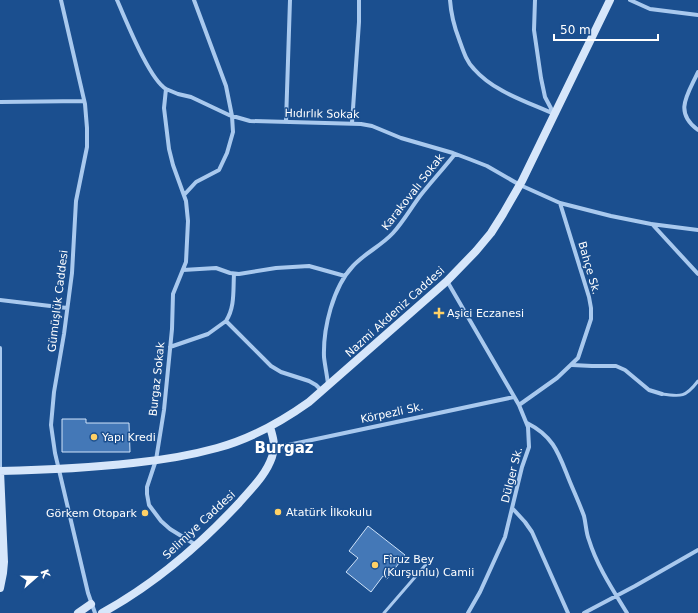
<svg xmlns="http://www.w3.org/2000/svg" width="698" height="613" font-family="'DejaVu Sans',sans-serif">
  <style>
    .building { fill: #4478b7; stroke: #cfe3fa }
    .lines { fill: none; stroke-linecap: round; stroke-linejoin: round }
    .lane { stroke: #a9c9ee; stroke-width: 3 }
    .street { stroke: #a9c9ee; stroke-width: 4 }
    .secondary { stroke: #d6e6fa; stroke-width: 8 }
    .poi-dot { fill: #ffd166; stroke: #1b4f8f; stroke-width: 1.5 }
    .labels { text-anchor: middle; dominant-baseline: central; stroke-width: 3; stroke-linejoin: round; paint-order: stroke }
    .street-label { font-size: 11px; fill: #fff; stroke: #1b4f8f }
    .poi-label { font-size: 11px; fill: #fff; stroke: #1b4f8f; text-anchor: start }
    .district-label { font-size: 15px; font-weight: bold; fill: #fff; stroke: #1b4f8f }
  </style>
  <rect width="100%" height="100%" fill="#1b4f8f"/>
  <path class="building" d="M62,419H86V423H129L130,452H62Z
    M368,526L405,555L387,579L383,576L371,592L346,572L358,558L349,551Z"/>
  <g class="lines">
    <path class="lane" d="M662,394C681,397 686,397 698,381
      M384,613L429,561"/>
    <path class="street" d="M61,0L85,104L87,128V147L76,201L72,273L64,334L54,392L51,425L55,453L88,593L95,613
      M117,0C126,20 149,79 166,89L164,108L169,149L173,165L186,201L188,221L186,262L173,294L172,329L164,410L156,460L147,487V494L149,505L161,521L170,529L196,545
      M450,0C451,14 454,26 459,39C463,50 466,61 474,69C494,92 528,102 554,114
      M535,0L534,30L541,78L545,97L554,114
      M630,0L650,9L698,15
      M698,72C688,94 673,112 698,130
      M166,89L178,94L191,97L229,115L250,121L361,124L372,126L401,138L453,153L469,159L487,166L520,185L560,203L611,216L651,224L698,230
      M0,102L84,101
      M286,122L290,0
      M352,123L359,22V0
      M184,195L196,182L219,170L227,153L233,132L232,116L226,86L194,0
      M652,224L698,274
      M183,270L216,268L230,273L239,274L276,268L309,266L345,276
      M447,281L519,405L528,427L529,447L522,467L505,537L480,592L468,613
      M0,300L67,308
      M226,321C235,307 233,291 234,274
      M170,347L208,334L226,321L271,366L281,372L309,381L316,385L322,391
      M0,348V471
      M572,365L592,366H616L625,370L649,390L662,394
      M328,384C327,375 325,366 324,357C323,328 333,287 353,266C365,253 381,246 393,233C403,222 411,208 420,196C431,182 444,168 455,154
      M519,405L557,378L578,358L591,319V308L589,297L560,203
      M527,423C555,437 559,455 570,482C575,494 580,505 584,516C586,524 586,533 589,540C597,566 613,590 627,613
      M274,448L514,397
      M513,509L525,522L532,532L568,613
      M584,613L635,586L698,550"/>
    <path class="secondary" d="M0,471C45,470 89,468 133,463C163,460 188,456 217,448C250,439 281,422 309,402L447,281L476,251L491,233L503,214L522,181L610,0
      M0,588L3,573L4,562L0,471
      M78,613L91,604
      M102,613C153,585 199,546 239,503C251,489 266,475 272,457C276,446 273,437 270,427"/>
  </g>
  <g class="poi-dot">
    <path d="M437 307h4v4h4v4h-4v4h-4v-4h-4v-4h4z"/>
    <circle cx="94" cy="437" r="4"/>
    <circle cx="278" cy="512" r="4"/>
    <circle cx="145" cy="513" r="4"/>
    <circle cx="375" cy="565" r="4"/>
  </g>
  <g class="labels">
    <g class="street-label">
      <text transform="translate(322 114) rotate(1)">Hıdırlık Sokak</text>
      <text transform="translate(413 192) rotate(-52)">Karakovalı Sokak</text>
      <text transform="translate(589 268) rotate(74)">Bahçe Sk.</text>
      <text transform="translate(58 301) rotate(-83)">Gümüşlük Caddesi</text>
      <text transform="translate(395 312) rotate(-42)">Nazmi Akdeniz Caddesi</text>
      <text transform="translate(157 379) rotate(-84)">Burgaz Sokak</text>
      <text transform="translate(392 413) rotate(-12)">Körpezli Sk.</text>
      <text transform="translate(512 475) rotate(-76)">Dülger Sk.</text>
      <text transform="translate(199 525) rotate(-43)">Selimiye Caddesi</text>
    </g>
    <g class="poi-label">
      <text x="447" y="313">Aşici Eczanesi</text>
      <text x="102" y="437">Yapı Kredi</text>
      <text x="286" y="512">Atatürk İlkokulu</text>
      <text x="137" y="513" text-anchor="end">Görkem Otopark</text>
      <text x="383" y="559">Fîruz Bey<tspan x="383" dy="13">(Kurşunlu) Camii</tspan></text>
    </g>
    <g class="district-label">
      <text x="284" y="448">Burgaz</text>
    </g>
  </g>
  <g transform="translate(36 577) rotate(70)" stroke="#1b4f8f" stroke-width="3" paint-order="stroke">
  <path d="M0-3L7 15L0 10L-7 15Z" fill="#ffffff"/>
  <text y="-6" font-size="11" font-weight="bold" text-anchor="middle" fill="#ffffff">K</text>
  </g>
  <path d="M554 34v6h104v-6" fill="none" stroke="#ffffff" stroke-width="2"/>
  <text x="560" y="34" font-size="12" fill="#ffffff" stroke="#1b4f8f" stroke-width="3" paint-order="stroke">50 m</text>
</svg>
